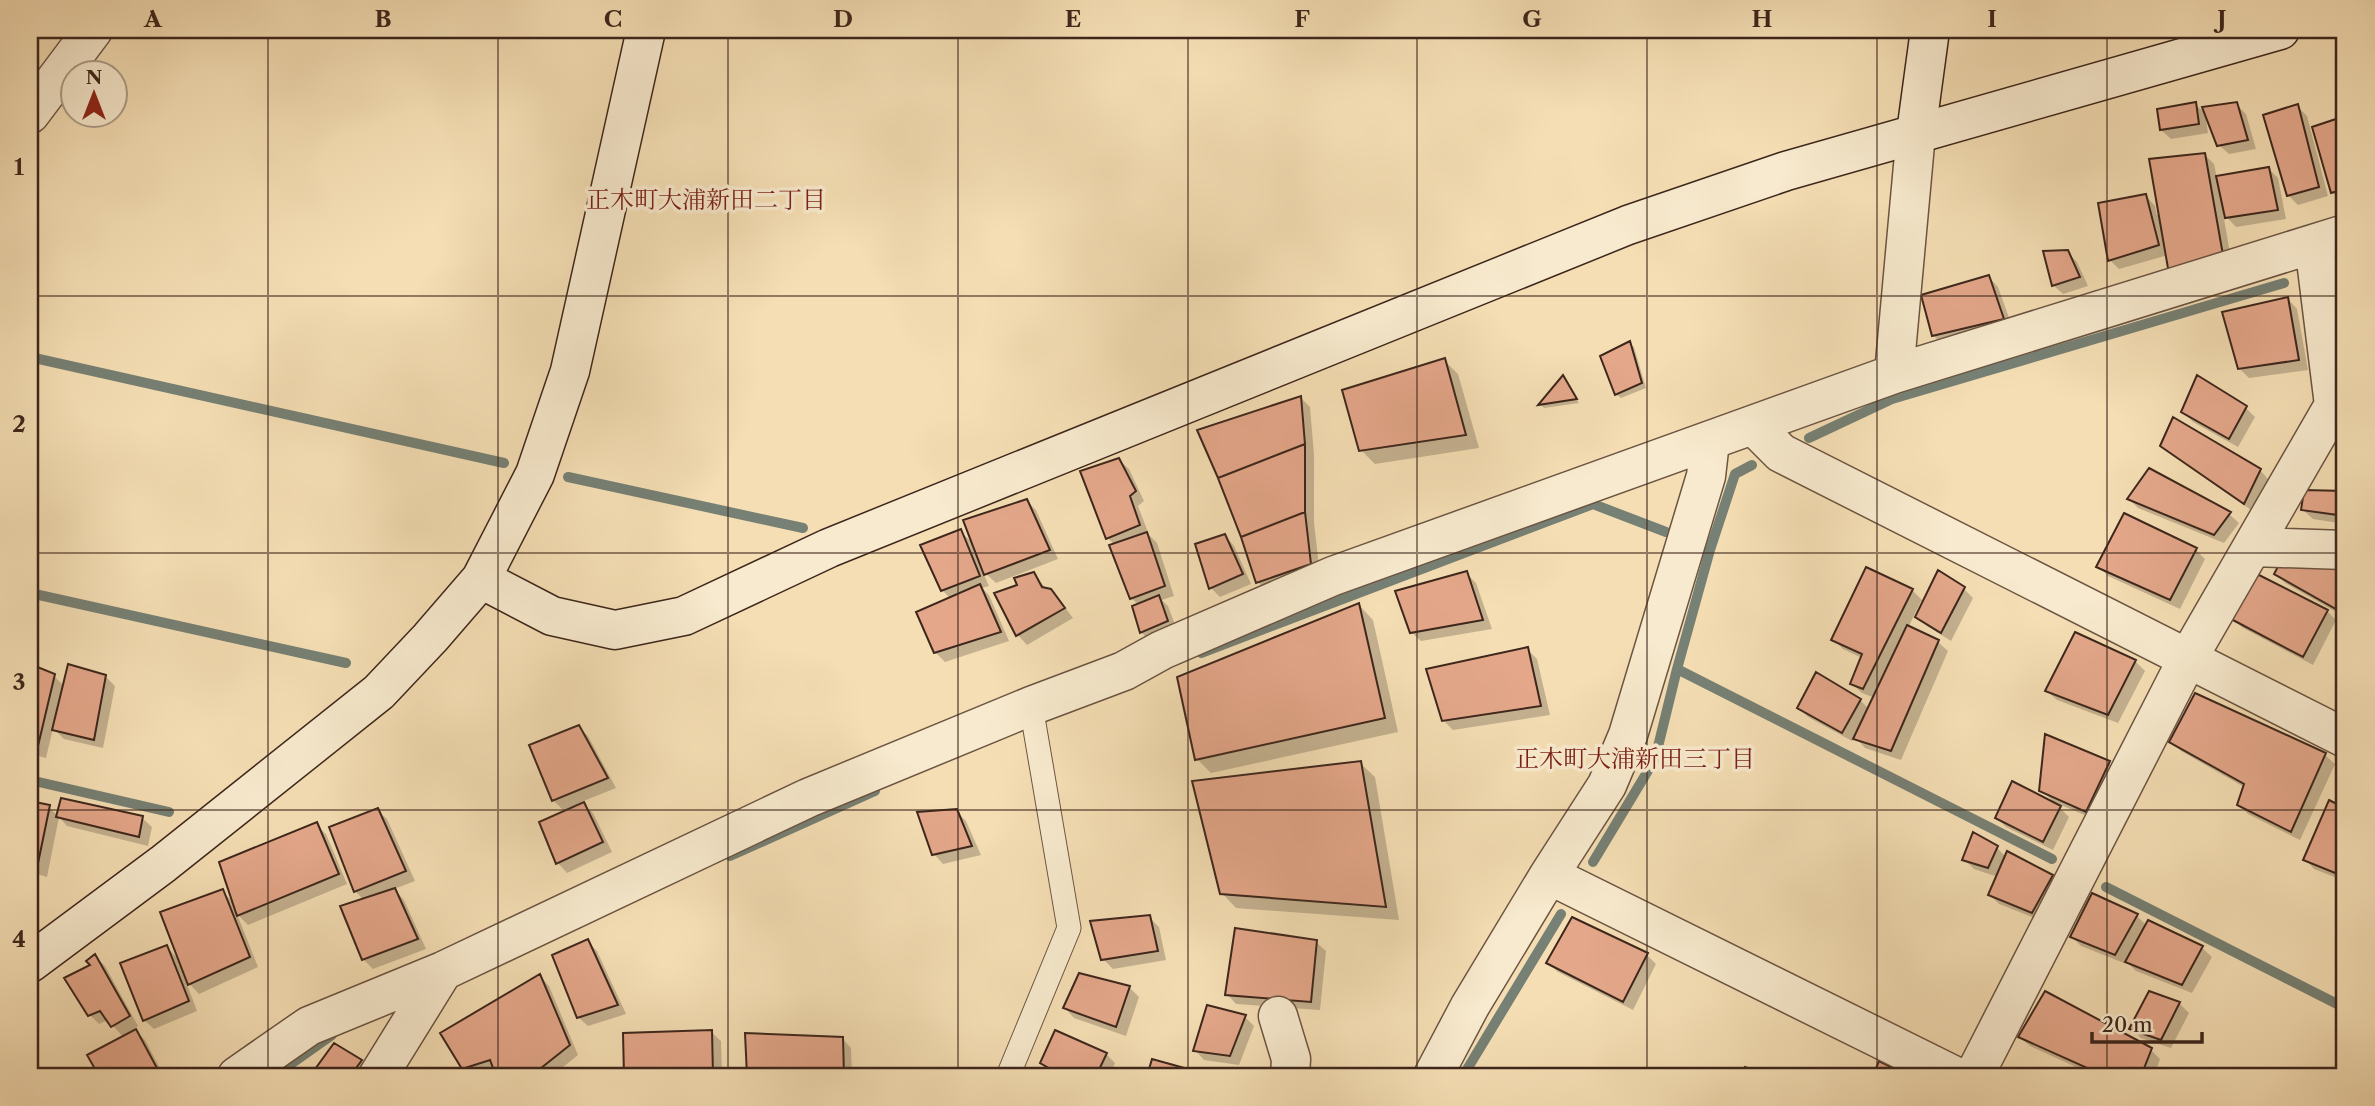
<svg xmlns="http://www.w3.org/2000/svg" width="2375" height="1106" font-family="'Libre Caslon Text','Noto Serif JP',serif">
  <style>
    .shadow { fill: #0003 }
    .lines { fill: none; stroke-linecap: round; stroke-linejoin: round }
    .stream { stroke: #768074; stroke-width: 10 }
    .building { fill: #e4a78a; stroke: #3d261c; stroke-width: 2 }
    .lane-casing { stroke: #6b5442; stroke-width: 25 }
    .street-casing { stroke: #6b5442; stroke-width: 41 }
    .secondary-casing { stroke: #3d261c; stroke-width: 41 }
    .lane { stroke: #f8eace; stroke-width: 23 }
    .street { stroke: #f8eace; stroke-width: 38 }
    .secondary { stroke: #f8eace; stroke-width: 38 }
    .grid { fill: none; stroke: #3d261c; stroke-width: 2; stroke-opacity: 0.55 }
    .labels { text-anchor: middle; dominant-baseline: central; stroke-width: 7; stroke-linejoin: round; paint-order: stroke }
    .neighbourhood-label { font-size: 24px; fill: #7a1f14; stroke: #f8eace }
    .neatline { fill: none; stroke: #3d261c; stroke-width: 2.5 }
    .grid-label { font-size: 23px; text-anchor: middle; font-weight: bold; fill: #3d261c }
  </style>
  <rect width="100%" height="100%" fill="#f5deb4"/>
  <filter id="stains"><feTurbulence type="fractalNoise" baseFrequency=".00286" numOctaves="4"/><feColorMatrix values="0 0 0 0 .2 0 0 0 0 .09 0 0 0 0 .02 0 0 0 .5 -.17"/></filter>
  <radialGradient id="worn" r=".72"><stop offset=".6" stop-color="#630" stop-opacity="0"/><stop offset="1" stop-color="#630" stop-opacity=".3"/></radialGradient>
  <path class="shadow" d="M2195,104L2205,113L2208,133L2171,139L2161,130Z
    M2236,104L2246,114L2256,149L2229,154L2219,145Z
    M2297,106L2307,116L2328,196L2298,205L2288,195Z
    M2345,118V201L2342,202L2333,193L2314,128Z
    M2205,155L2214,164L2217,178L2268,168L2278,178L2286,219L2236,227L2223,213L2232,265L2168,255L2119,269L2110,260L2146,196L2155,206L2157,215L2160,214Z
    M2067,252L2077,262L2088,286L2063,294L2053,285Z
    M1989,277L1998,287L2013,329L1943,345L1933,335Z
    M2288,299L2297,309L2308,370L2249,378L2239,368Z
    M1629,343L1634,347L1646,388L1621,398L1616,394Z
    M1444,360L1458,374L1479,448L1375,464L1361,450Z
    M1563,377L1579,403L1544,408L1540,404Z
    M1301,398L1310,407L1314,455V523L1320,574L1267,591L1258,582Z
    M2245,407L2255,417L2238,447L2193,422L2183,412Z
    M2162,445L2260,470L2269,480L2254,512L2172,455Z
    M1119,460L1129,469L1144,501L1138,506L1149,535L1157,543L1174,596L1162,600L1168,606L1177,630L1151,642L1141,632L1134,607L1139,605L1131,598L1115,545L1108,538Z
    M2305,492H2345V524L2313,519L2303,510Z
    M2129,499L2229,514L2239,523L2224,543L2138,508Z
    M1027,501L1036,510L1058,559L996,583L982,570L989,586L982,588L989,595L1009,641L945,662L935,652L951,599L942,590L960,531L975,545Z
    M1225,536L1234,546L1251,584L1220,597L1211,588Z
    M2196,550L2205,559L2180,609L2108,576L2098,566Z
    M2334,565L2345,570V617L2285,583L2276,574Z
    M1466,573L1476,583L1492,629L1421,641L1411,632Z
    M1034,574L1047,590L1060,601L1073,618L1027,645L1018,635L996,594L1020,586Z
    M1964,589L1973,598L1951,641L1927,626L1917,617Z
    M1912,590L1924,602L1921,601L1908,628L1938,642L1948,651L1901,760L1865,748L1855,737L1852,741L1808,717L1799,708L1817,674L1860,700L1869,709L1875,698L1862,693L1852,684L1862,658L1843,649L1833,639Z
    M1359,605L1373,620L1398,732L1211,773L1197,759Z
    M2327,611L2336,620L2313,665L2243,628L2233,619Z
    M1527,649L1537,659L1550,715L1453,730L1444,721Z
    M2135,661L2145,671L2118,723L2057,700L2047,691Z
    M30,665L54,676L65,687L106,677L115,686L103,748L64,739L53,728L46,758L30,754Z
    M2196,696L2325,755L2335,764L2300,840L2248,814L2239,805L2244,787L2181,751L2171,742Z
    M579,727L588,736L616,788L581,802L593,813L612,852L567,873L558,863L565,812L553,800Z
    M1360,763L1375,777L1399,920L1236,908L1222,893Z
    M2109,763L2119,772L2096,820L2054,802L2069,817L2053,850L2006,827L1997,818L2056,804L2041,790Z
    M2330,802L2345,810V881L2314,869L2305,859Z
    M30,803L49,807L58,816L142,818L152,827L148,846L67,826L59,817L47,877L30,872Z
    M377,810L387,819L415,881L394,889L404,900L426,949L373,969L363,959L364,900L355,891Z
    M956,811L966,821L981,855L943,864L934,854Z
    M316,825L326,834L347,884L248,925L237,914L258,967L199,994L185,979L197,1011L154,1029L144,1020L167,947L181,962L222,891L234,903Z
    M1974,834L1997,848L2006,857L2052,877L2061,886L2042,921L1999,904L1990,895L1998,877L1974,869L1964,859Z
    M2137,916L2147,926L2149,922L2202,948L2212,957L2192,993L2136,971L2126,961L2124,963L2081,946L2072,937Z
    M1149,917L1159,927L1166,960L1113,969L1103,959Z
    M587,941L597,951L626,1014L588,1026L578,1017Z
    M1316,942L1326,951L1320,1010L1236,1004L1227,994Z
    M1647,955L1656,964L1633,1010L1558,972L1548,963Z
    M95,956L105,966L138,1026L134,1029L145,1040L164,1076H101L90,1056L123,1037L108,1020L99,1024L90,1015L93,966Z
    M540,976L549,986L578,1055L552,1076H498L496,1070L472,1076L464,1068Z
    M1129,987L1139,997L1126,1036L1074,1018L1065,1008Z
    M2150,993L2179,1003L2189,1013L2171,1048L2141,1038L2131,1028Z
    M1245,1017L1254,1026L1239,1065L1204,1060L1195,1050Z
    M711,1032L721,1041L722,1076H626L625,1035Z
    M747,1035L842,1038L851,1048L852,1076H748Z
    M2020,1037L2151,1050L2160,1059L2154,1076H2096L2030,1046Z
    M335,1046L361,1061L371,1071L366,1076H312Z
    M1106,1054L1115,1063L1109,1076H1059L1042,1063Z"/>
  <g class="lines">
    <path class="stream" d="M30,357L504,463
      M1809,438L1892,399L2284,283
      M568,477L803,528
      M1708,550H1710L1735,474L1752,465
      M30,593L346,663
      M1201,653L1593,504L1666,532
      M1677,669L2052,859
      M30,780L169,812
      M730,856L875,791
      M1593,862L1655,759L1677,669L1710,550
      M2106,887L2345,1008
      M274,1076L332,1035
      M1463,1076L1561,914"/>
  </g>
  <path class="building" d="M2196,102L2199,124L2160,130L2157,109Z
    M2237,102L2248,140L2217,146L2202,107Z
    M2298,104L2319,187L2287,196L2263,115Z
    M2345,116V189L2331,193L2312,127Z
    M2205,153L2223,255L2169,274L2149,159Z
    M2269,167L2278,210L2225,218L2216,176Z
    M2146,194L2159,245L2108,261L2098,203Z
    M2068,250L2080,277L2052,286L2043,251Z
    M1989,275L2004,319L1932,336L1921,295Z
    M2288,297L2299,360L2238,369L2222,312Z
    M1630,341L1642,383L1615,395L1600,356Z
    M1445,358L1466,435L1359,451L1342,390Z
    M1563,375L1577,399L1538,405Z
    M2197,375L2247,406L2229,439L2181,412Z
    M1301,396L1305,444L1218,478L1197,430Z
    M2173,417L2261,469L2244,504L2160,446Z
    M1305,444V512L1241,537L1218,478Z
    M1119,458L1136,491L1130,496L1140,525L1106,539L1080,471Z
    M2149,468L2231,512L2214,535L2127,499Z
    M2304,490L2345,491V516L2301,510Z
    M1027,499L1050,550L984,575L963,520Z
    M1305,512L1311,564L1256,583L1241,537Z
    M2124,513L2197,548L2170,600L2096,567Z
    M961,529L980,576L941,591L920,545Z
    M1147,532L1165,586L1130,599L1109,545Z
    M1225,534L1243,574L1209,589L1195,544Z
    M2281,561L2345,568V608L2343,613L2274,574Z
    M1866,567L1913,589L1863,689L1850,684L1862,654L1831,640Z
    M1938,570L1965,587L1941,633L1915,617Z
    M1467,571L1483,620L1410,633L1395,591Z
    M1034,572L1042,587L1051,589L1065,608L1016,636L994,593L1017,585L1014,578Z
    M2257,574L2328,610L2303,657L2231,619Z
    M980,584L1001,632L934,653L916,612Z
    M1159,595L1168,621L1140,633L1132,606Z
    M1359,603L1385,718L1195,760L1177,677Z
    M1907,625L1939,640L1891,751L1853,739Z
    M2075,632L2136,660L2108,715L2045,691Z
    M1528,647L1541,706L1442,721L1426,669Z
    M30,664L55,674L37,750L30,748Z
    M68,664L106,675L94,740L52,730Z
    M1816,672L1861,699L1842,733L1797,708Z
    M2195,693L2326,753L2291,832L2237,805L2244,784L2169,742Z
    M579,725L608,778L552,801L529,745Z
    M2045,734L2110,761L2086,812L2039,791Z
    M1361,761L1386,907L1220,894L1192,781Z
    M2012,781L2061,806L2043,842L1995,818Z
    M61,798L143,816L139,837L56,817Z
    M2329,800L2345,808V877L2303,860Z
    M30,801L50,805L37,868L30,866Z
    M584,802L603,842L556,864L539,822Z
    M378,808L406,871L354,892L329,827Z
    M957,809L972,846L932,855L917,812Z
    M317,822L339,874L237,916L219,862Z
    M1973,832L1998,846L1988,868L1962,860Z
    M2007,851L2053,875L2032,913L1988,895Z
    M395,888L418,939L362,960L340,906Z
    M223,889L250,957L188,985L160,912Z
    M2092,893L2138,914L2115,955L2070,937Z
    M1150,915L1158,951L1101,960L1090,921Z
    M1572,917L1648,953L1623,1002L1546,963Z
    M2148,920L2203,946L2182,985L2125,962Z
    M1235,928L1317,940L1311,1002L1225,995Z
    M588,939L618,1005L577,1018L552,955Z
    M167,945L189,1001L143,1021L120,963Z
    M95,954L130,1016L111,1027L100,1011L88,1016L64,978L90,965L86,961Z
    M1079,973L1130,986L1116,1027L1063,1008Z
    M540,974L570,1045L531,1076H496L490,1060L462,1069L440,1033Z
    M2045,991L2152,1048L2141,1076H2105L2018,1037Z
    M2149,991L2180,1002L2161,1040L2129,1029Z
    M1207,1005L1246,1015L1230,1056L1193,1051Z
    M136,1029L158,1070L147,1076H99L87,1055Z
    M712,1030L713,1076H624L623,1033Z
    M1055,1030L1107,1053L1096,1076H1063L1040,1063Z
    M745,1033L843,1037L844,1076H747Z
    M334,1043L362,1060L350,1076H310Z
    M1152,1059L1213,1076H1147Z
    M1879,1061L1909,1076H1873Z
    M1745,1067L1765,1076H1739Z"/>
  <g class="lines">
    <g class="lane-casing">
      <path id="lane" d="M1008,1076L1069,928L1031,706"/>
    </g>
    <g class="street-casing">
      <path id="street" d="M30,114L93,30
        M1894,374L1916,133
        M1754,426L1781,453L2345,738
        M2254,547L2345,550
        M1549,875L1955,1076
        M1278,1016L1291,1059L1290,1076
        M237,1076L309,1026L443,971L808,798L1031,706L1124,671L1162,650L1333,576L1894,374L2345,234
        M378,1076L443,971
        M1433,1076L1470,1006L1549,875L1607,785L1628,735L1706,476L1710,441
        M1974,1076L2188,658L2334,405L2314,244"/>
    </g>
    <g class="secondary-casing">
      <path id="secondary" d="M1916,133L1930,30
        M481,579L552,616L615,630L684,616L829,548L1628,225L1786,171L2280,30
        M30,963L163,864L379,692L430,638L481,579L535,474L570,371L646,30"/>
    </g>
    <use href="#lane" class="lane"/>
    <use href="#street" class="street"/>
    <use href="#secondary" class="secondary"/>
  </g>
  <path class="grid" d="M268,30V1076M498,30V1076M728,30V1076M958,30V1076M1188,30V1076M1417,30V1076M1647,30V1076M1877,30V1076M2107,30V1076M30,296H2345M30,553H2345M30,810H2345"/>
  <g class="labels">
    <g class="neighbourhood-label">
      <text x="706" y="199">正木町大浦新田二丁目</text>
      <text x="1635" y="758">正木町大浦新田三丁目</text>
    </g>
  </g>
  <rect width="2375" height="1106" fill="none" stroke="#f5deb4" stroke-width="77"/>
  <g transform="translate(94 94)"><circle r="33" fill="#f8eace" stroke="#ad9c87" stroke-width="2"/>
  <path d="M0-5L12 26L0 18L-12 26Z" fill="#8f2418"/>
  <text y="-10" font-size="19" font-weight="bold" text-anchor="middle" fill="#3d261c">N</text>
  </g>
  <path d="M2092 1032v10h110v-10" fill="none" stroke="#3d261c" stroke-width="3.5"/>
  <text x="2102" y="1032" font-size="21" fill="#3d261c" stroke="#f8eace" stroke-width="5" paint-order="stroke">20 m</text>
  <rect x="38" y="38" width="2298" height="1030" class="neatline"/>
  <g class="grid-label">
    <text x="153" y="27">A</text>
    <text x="383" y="27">B</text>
    <text x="613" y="27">C</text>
    <text x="843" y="27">D</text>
    <text x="1073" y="27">E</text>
    <text x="1302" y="27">F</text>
    <text x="1532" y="27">G</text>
    <text x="1762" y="27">H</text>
    <text x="1992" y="27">I</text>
    <text x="2222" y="27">J</text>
    <text x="19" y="175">1</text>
    <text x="19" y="432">2</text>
    <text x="19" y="690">3</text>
    <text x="19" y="947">4</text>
  </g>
  <rect width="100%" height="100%" filter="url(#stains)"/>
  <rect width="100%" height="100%" fill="url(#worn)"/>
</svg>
